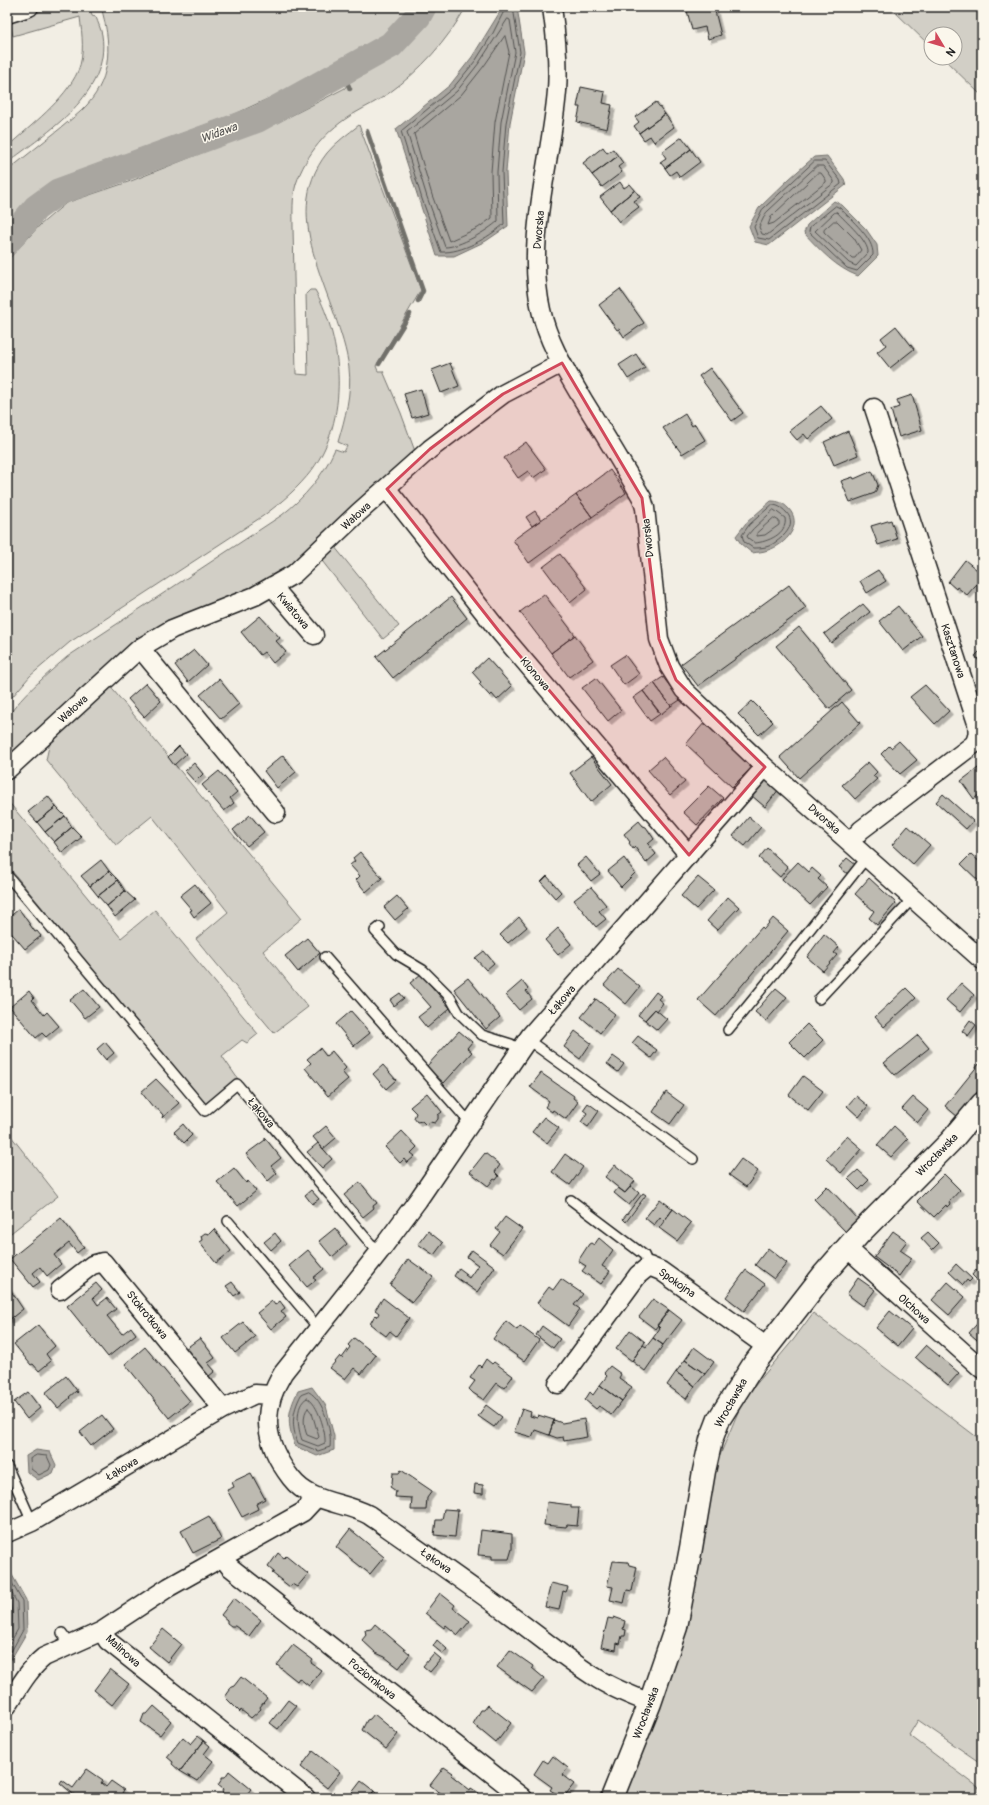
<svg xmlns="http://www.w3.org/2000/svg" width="989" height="1805" font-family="Pangolin,sans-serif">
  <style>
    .green { fill: #d2cfc6; stroke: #777671 }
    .water { fill: #a9a6a0; stroke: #716f6b }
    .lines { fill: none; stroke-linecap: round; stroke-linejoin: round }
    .shore { stroke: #545351; stroke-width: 1 }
    .stream { stroke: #716f6b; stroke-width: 4.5 }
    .river { stroke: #a9a6a0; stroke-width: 27 }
    .building { fill: #bdbab1; stroke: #1c1c1c; filter: url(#shadow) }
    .lane-casing { stroke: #1c1c1c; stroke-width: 12 }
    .street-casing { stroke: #1c1c1c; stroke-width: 21 }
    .secondary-casing { stroke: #1c1c1c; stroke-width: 25 }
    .lane { stroke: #fbf7ec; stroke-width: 9 }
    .street { stroke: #fbf7ec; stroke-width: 18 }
    .secondary { stroke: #fbf7ec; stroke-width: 22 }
    .marked { fill: #d1495b; fill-opacity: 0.2; stroke: #d1495b; stroke-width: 3; stroke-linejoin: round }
    .labels { text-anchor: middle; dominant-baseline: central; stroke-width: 3; stroke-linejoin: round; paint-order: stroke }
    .street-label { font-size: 11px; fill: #1c1c1c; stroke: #fbf7ec }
    .water-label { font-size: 12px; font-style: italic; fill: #545351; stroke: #fbf7ec }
  </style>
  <defs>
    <filter id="shadow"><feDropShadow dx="3.5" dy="3.5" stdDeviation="0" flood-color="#0004"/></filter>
  </defs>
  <rect width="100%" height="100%" fill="#f2eee4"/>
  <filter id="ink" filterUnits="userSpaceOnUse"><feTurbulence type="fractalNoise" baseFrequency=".025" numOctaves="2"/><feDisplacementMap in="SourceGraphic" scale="8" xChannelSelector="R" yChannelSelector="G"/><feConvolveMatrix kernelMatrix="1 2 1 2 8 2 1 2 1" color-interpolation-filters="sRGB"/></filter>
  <g filter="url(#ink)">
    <path class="green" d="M52,7H90L92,16L96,17C98,23 101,29 102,35C111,94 47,132 7,163V147C30,126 65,100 78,71C85,54 82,35 80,17L13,36L10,23Z
      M101,7H410L403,17L381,39L291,88L235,114L60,178L7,225V171C25,156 44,142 62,127C70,120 80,113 87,105C113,76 111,41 101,7Z
      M435,7H466C447,41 421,70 389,93C378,101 367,106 355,113C327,129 306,154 296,184C292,198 293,213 293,227L296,374L308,375L306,294L310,290H315C344,342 349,420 312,470C298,488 282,502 263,516L70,642L30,676L7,703V261L40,225L66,203L131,181L275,124L345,88L352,76L409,39Z
      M890,7H982V96L943,58H955V34H931V47Z
      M359,125L421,290L376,366L378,371H383L401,413L416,454L306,555L264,586L237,598L64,706L7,757C7,748 4,728 7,720C13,703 52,670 67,657L282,515C305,497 323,476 335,449L344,452L347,446L338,442C345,418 352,393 349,368C340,299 275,219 327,153C336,142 348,134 359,125Z
      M334,546L399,626L383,639L319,557Z
      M109,685L302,918L263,951L308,1007L274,1033L196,939L228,912L152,816L116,845L46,760L51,737Z
      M7,800L121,938L155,910L258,1034L247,1043L242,1040L222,1056L238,1079L205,1104L167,1060L7,865Z
      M7,1131L58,1196L7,1236Z
      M813,1313L982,1441V1764L918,1720L909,1735L982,1790V1798H624L716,1465L743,1400L794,1339Z"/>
    <path class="water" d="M503,7H517L524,52L510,123L506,172L508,226L486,241L454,256H437L396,129L450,85L472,57Z
      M827,156L844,179L846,185L769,245L755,242L749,226L759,208L789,179L814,157Z
      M834,201L842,205L866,229L877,245L878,256L858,276C836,268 820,250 804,233L807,225Z
      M771,501C779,501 783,503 788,508C804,524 786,545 768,550C763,552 758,552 752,553L741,544L736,536L746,523Z
      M312,1387L326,1406L334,1436V1450L317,1456L295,1446C287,1423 287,1413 298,1391Z
      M36,1450L50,1452L56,1465L53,1473L38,1480L27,1472L26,1456Z
      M7,1566L26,1600L27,1632L7,1666Z"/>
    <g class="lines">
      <path class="shore" d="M506,7L493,33L476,60L453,88L401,131L422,199L441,252C462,253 488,238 504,224L502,172L506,123L520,52L513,7
        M508,19L510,20L515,52L501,122L497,172L498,221C487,231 460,247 445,247L427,197L407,132L457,91L479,63Z
        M505,36L509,52L495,122L491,172L492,218L478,228L449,241L432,195L414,134L461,95L484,66Z
        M815,161H825L840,180L841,184L769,240L758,238L754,227L762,210Z
        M817,166H823L834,181V183L767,235L762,234L759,227L766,213Z
        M818,173H821L826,180V182L774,223L768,225L771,217Z
        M836,206L840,208C851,220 874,238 873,255L857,271L847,268L809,232L810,227Z
        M837,212C845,221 869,241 868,253L856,266L849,263L815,231L834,213Z
        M834,221H837L854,238L861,250L855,258H852L824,232V230Z
        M772,505C778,505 782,508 786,512C799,525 781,540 769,546C764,548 758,548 753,548L744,542L742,535L749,525Z
        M774,510L785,518C788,534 767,542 755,543L748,538L747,536L753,529Z
        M774,518L779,521V525L765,535L757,536V533Z
        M309,1392C324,1400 332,1431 330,1447L318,1451L298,1443C291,1426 292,1412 301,1395Z
        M307,1398C318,1403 326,1432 325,1443L318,1446L302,1440C298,1429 294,1405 307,1398Z
        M308,1408L312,1413L319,1437L317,1439L307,1435C304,1428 302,1414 308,1408Z
        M37,1455L47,1456L51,1465L49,1470L39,1475L31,1469L30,1459Z
        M7,1574L22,1601L23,1630L7,1659
        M7,1584L17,1603L18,1629L7,1649
        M7,1596C14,1609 14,1625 7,1637"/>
      <path class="stream" d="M343,73L350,89
        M367,131L423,291L418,301
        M379,364L410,314"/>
      <path class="river" d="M7,242L36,208L58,192L258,119L391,45L418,16L423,7"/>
    </g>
    <path class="building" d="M686,7H714L721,35L708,39L705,27L692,30Z
      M581,87L605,92L603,103L612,105L607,129L577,122L580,107H577Z
      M656,102L665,114L639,133L634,126L639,122L635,117Z
      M665,114L674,127L654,142L650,136L644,140L639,133Z
      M682,137L691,149L665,168L660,162L666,158L662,152Z
      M603,147L607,153L613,149L618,156L592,175L583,163Z
      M691,149L700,162L680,177L676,171L670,175L665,168Z
      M618,156L623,163L618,167L622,172L602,187L592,175Z
      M620,182L624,188L630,184L635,190L610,210L600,197Z
      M635,190L640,197L634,201L639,207L619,222L610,210Z
      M620,289L644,323L624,337L619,329L617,330L599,305Z
      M896,326L914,349L890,368L877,352L886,345L881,338Z
      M636,354L645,368L628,379L619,365Z
      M450,363L459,386L441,393L432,370Z
      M710,368L743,413L732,421L699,376Z
      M421,389L428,413L412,418L404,394Z
      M912,395L922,430L899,437L891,410L899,407L897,400Z
      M821,406L832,419L808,439L804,434L797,440L789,431Z
      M685,414L692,426L695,424L705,440L682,454L663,428Z
      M848,431L858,455L834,465L824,442Z
      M526,442L546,469L533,478L528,471L518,478L504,458Z
      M610,470L626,493L592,517L576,495Z
      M872,471L878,485L875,493L850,502L841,481L853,477L854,479Z
      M576,495L592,517L529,563L513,540Z
      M535,511L541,520L532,526L526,517Z
      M891,520L897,539L878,545L871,526Z
      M560,554L587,589L570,603L543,567Z
      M965,560L982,574V578L967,595L957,587L956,589L948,582Z
      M878,570L886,581L867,593L860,581Z
      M789,585L806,608L698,686L681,664Z
      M544,594L575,635L551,653L520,612Z
      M451,597L467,618L393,678L376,657Z
      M863,604L870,612L831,643L824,634Z
      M898,606L922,636L903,651L879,621Z
      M260,616L280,638L276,641L286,652L273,663L264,652L260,655L241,632Z
      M799,627L851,690L829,709L776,646Z
      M575,635L593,660L569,677L551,653Z
      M982,649V664L975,656Z
      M194,650L207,665L188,682L175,665Z
      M625,655L639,674L624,685L610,665Z
      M487,658L512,686L497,700L492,694L490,696L479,684L481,682L472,672Z
      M663,677L680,700L671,706L654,683Z
      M596,678L621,710L608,721L582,688Z
      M219,679L239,704L221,719L200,695Z
      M146,683L161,701L144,717L128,699Z
      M654,683L671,706L661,714L643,691Z
      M925,685L949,711L935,724L910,697Z
      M643,691L660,714L650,721L633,698Z
      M752,701L773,722L759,735L738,714Z
      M842,702L860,723L799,778L780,757Z
      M705,722L752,767L732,787L686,744Z
      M899,741L917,760L900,774L881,754L889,746L891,748Z
      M179,746L186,754L174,765L168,757Z
      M283,755L296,772L277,788L264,771Z
      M591,757L612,784L591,802L570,773Z
      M663,757L685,782L670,795L648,770Z
      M868,762L877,772L873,776L877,779L855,799L842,785Z
      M194,763L203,774L195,782L185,771Z
      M982,765V792L974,799L961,781Z
      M219,771L237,792L230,798L234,803L224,811L202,785Z
      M765,778L779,789L765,807L751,795Z
      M709,786L723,798L697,825L683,812Z
      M943,794L973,821L966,829L936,802Z
      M48,796L56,807L37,822L28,812Z
      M56,807L65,816L45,832L37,822Z
      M250,815L264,832L247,846L233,830Z
      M65,816L72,827L54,842L45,832Z
      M749,817L761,827L745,846L733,836Z
      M639,821L643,826L646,827L654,839L648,844L656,854L646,863L635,847L633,849L629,843L630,842L624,834Z
      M908,826L930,845L913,864L892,845Z
      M72,827L82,837L62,853L54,842Z
      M767,848L788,867L780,877L759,858Z
      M360,852L382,878L366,892L356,880L360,876L350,865L355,861L353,858Z
      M971,854L982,864V884L961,864Z
      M586,857L600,874L591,881L577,865Z
      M624,858L635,873L621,887L608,871Z
      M847,858L856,865L848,874L839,867Z
      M101,860L109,871L90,886L81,876Z
      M798,862L809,872L812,868L821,876L818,879L827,887L810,905L782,879Z
      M109,871L118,880L98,896L90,886Z
      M547,876L561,892L555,898L541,882Z
      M698,877L714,890L696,909L681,896Z
      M869,878L896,903L877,925L869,918L874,911L855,894Z
      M118,880L125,891L107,906L98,896Z
      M195,884L211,903L194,917L190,911L192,910L180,896Z
      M591,887L606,905L599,911L606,919L596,927L574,900Z
      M125,891L135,900L115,917L107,906Z
      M397,896L408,909L395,920L384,907Z
      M728,897L739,907L717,930L707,921Z
      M19,909L35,932L37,931L41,936L25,949L7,928V919Z
      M519,917L527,927L508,943L500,935Z
      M773,918L788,931L716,1016L698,1000L762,927L764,929Z
      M558,928L571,944L558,955L545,940Z
      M824,934L839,947L834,953L837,955L823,971L807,957Z
      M307,938L320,953L298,972L285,956Z
      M484,951L494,963L486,970L475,958Z
      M618,969L640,987L626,1004L604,985Z
      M421,974L450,1008L427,1028L418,1017L431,1007L410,983Z
      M468,978L500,1017L486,1029L454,989Z
      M522,981L528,989L526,991L532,999L519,1010L506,995Z
      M961,983L974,995L960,1012L946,1000Z
      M776,988L787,997L766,1021L755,1012Z
      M906,988L916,998L884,1027L875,1017Z
      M84,989L99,1007L85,1018L70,1000Z
      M29,991L34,998L32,1000L44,1015L47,1012L59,1026L46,1037L42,1033L36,1038L10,1007Z
      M656,992L661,996L658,999L663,1003L657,1011L655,1009L645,1020L638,1015Z
      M400,993L404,998L394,1006L390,1000Z
      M596,999L615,1014L600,1033L581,1017Z
      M655,1009L667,1019L657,1030L645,1020Z
      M351,1011L370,1033L354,1046L336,1024Z
      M970,1020L976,1025L968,1036L962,1031Z
      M807,1024L823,1040L805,1058L789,1042Z
      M459,1031L472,1042L467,1048L472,1052L444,1083L426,1067Z
      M575,1031L591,1043L580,1059L564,1047Z
      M918,1035L929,1048L895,1075L884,1063Z
      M638,1036L657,1050L651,1058L632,1043Z
      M105,1042L114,1053L106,1060L97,1049Z
      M320,1048L326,1056L332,1051L346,1068L342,1072L348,1079L328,1096L305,1068L311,1063L307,1059Z
      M613,1056L624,1064L618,1072L607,1064Z
      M979,1064L982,1067V1086L958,1117L945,1106Z
      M383,1065L396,1080L386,1089L373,1074Z
      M541,1073L574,1096L573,1098L578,1102L566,1119L553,1110L552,1112L545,1107L549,1101L530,1087Z
      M803,1076L823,1091L808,1110L789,1095Z
      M156,1079L179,1103L162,1118L163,1115L155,1106L153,1107L141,1092Z
      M666,1092L684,1105L670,1124L653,1112Z
      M427,1093L442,1112L438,1115V1119L435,1123L430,1122L426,1125L422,1121L417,1122L414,1118L416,1113L410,1107Z
      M856,1096L868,1106L859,1117L847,1106Z
      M913,1097L928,1110L917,1123L902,1109Z
      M588,1103L599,1111L588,1127L581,1122L587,1113L583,1110Z
      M544,1117L559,1128L547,1143L532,1132Z
      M183,1124L192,1135L184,1143L174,1132Z
      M326,1126L336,1138L323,1149L313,1137Z
      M894,1126L908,1139L891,1157L877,1145Z
      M402,1131L417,1147L411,1153L415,1156L407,1163L404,1159L400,1163L385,1147Z
      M847,1136L862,1149L841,1173L826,1159Z
      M265,1138L281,1158L271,1166L277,1173L268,1181L246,1154L265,1140Z
      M318,1143L332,1159L322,1168L307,1152Z
      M485,1153L500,1165L495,1172L499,1176L496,1180L494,1179L488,1186L470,1172Z
      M565,1154L583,1167L570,1185L552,1172Z
      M741,1159L758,1171L746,1187L729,1175Z
      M615,1165L635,1181L625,1193L605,1177Z
      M234,1168L246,1183L248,1181L256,1191L238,1206L217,1182Z
      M858,1170L869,1180L859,1190L848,1179Z
      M944,1174L960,1190L949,1202L950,1204L947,1207L946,1205L934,1217L917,1201Z
      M360,1182L377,1203L373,1206L374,1208L363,1217L344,1195Z
      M631,1186L639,1193L629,1205L614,1193L618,1188L625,1193Z
      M827,1186L859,1220L846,1232L814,1199Z
      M311,1190L319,1199L312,1204L305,1195Z
      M643,1193L646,1195L626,1222L623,1219Z
      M660,1199L673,1209L664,1221L660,1217L654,1225L645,1218Z
      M673,1209L691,1223L677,1241L659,1228Z
      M505,1217L522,1229L503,1254L490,1245L500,1232L496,1229Z
      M61,1218L84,1247L77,1253L69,1243L54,1255L61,1264L47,1276L40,1267L33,1273L40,1282L33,1287L10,1259Z
      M335,1228L347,1244L332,1257L319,1241Z
      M214,1229L231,1251L216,1263L199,1242L202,1240L201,1236L205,1233L209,1234Z
      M428,1231L443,1243L434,1255L418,1244Z
      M893,1231L907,1241L900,1250L912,1258L899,1276L874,1257Z
      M928,1232L939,1243L932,1250L921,1238Z
      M275,1233L281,1241L271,1250L264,1242Z
      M599,1238L613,1250L602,1266L610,1271L601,1284L582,1271L586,1266L578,1261L589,1244L591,1243L594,1245Z
      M768,1248L787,1263L774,1279L755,1265Z
      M308,1250L324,1269L313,1278L316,1280L307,1287L289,1266Z
      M472,1250L495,1267L477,1292L454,1276L459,1268L467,1274L465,1275L469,1278L478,1265L467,1257Z
      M408,1259L433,1277L412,1302L390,1285Z
      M956,1264L972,1279L969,1282L967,1280L963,1285L949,1272Z
      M746,1270L765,1284L744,1311L726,1297Z
      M976,1270L982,1276V1285L972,1275Z
      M858,1278L875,1290L863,1306L847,1294Z
      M561,1279L583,1294L574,1305L580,1309L568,1326L537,1303L549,1287L553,1290Z
      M232,1282L240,1292L234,1296L226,1286Z
      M948,1282L965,1297L949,1315L932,1300Z
      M96,1283L102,1290L93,1298L98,1305L107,1298L116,1309L107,1316L122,1334L131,1327L136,1334L108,1357L67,1306Z
      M7,1285L23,1309L9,1320L7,1318Z
      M383,1298L409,1318L396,1336L390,1331L386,1336L370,1324L375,1315L377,1317L379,1313L375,1310Z
      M653,1299L669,1310L655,1329L639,1317Z
      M272,1301L275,1305L280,1301L285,1308L281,1311L286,1317L271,1329L257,1313Z
      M669,1310L682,1320L663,1345L653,1338L660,1328L657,1325Z
      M890,1311L912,1329L898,1346L876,1328Z
      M982,1318V1344L969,1333Z
      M506,1321L517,1330L520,1326L539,1340L524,1361L493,1339Z
      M243,1322L255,1337L235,1353L223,1338Z
      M38,1325L55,1346L46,1354L51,1361L39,1371L33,1364L31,1365L14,1344Z
      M542,1326L560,1339L553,1348L536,1335Z
      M630,1330L645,1342L632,1361L616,1349Z
      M200,1338L215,1358L208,1363L215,1371L208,1377L185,1349Z
      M354,1338L376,1355L361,1374L354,1368L345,1379L330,1368L340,1356L342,1358L350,1347L348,1345Z
      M653,1338L663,1345L645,1371L632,1361L643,1345L646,1347Z
      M926,1345L959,1373L948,1385L915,1357Z
      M145,1347L190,1401L169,1418L125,1364Z
      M694,1347L714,1362L705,1374L685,1360Z
      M486,1359L492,1364L494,1362L513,1376L504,1388L497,1383L484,1400L473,1393L469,1389L475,1381L470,1378L479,1365L481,1367Z
      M685,1360L705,1374L695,1386L676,1372Z
      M610,1366L621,1374L619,1378L632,1387L622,1401L600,1385L607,1376L604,1373Z
      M676,1372L695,1386L686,1399L667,1385Z
      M66,1376L78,1392L77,1393L76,1391L69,1397L70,1398L58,1408L45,1393Z
      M600,1385L622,1401L611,1415L599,1406L596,1409L585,1400L590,1392L593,1395Z
      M28,1392L40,1408L27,1419L14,1402Z
      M486,1405L502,1417L494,1427L478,1416Z
      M522,1409L531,1412L530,1416L537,1418L538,1415L554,1420L549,1435L535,1430L532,1437L514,1432Z
      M102,1415L113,1429L91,1446L80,1432Z
      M584,1419L587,1437L564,1441L563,1437L557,1438L549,1435L554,1420L562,1423Z
      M401,1470L432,1491L427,1498L426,1510H411L412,1498L395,1497L396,1491L390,1487L392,1483L393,1473H399Z
      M251,1473L265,1499L256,1504L258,1509L242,1517L227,1490L234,1487L232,1482Z
      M475,1484L483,1485V1494L474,1493Z
      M547,1502L571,1505V1508H579L577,1526L567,1525L566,1527L544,1525Z
      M444,1509L458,1510L455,1537L434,1535L436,1520H442Z
      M209,1516L221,1539L193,1553L181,1531Z
      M350,1529L384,1557L370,1574L336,1547Z
      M481,1530L512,1534V1549L509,1559H492V1556L478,1555Z
      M278,1553L284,1558L286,1556L308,1574L297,1587L292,1584L290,1587L272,1573L274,1572L268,1567Z
      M613,1561L628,1562L629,1565L637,1567L632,1591L627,1590L624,1603L610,1600L613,1587L607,1586Z
      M551,1583L568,1587L566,1592L563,1591L559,1610L545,1607Z
      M440,1593L455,1605L453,1608L470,1621L458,1635L446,1625L444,1628L425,1613Z
      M234,1598L261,1620L249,1636L235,1626H231L227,1623V1620L221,1615Z
      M614,1617L625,1621L623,1629L626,1630L625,1636H622L620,1644L617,1643L616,1650L601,1647L608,1618L613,1619Z
      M375,1624L410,1654L399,1668L385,1657L376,1653L362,1640L366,1635L365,1630L371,1629Z
      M163,1629L181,1644L167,1662L149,1647Z
      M437,1640L447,1649L443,1654L433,1646Z
      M293,1645L313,1660L311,1663L321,1670L309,1686L299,1678L297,1681L277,1665Z
      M510,1650L533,1666L532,1668L544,1678L532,1692L497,1667Z
      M434,1653L441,1659L430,1672L423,1666Z
      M110,1669L129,1684L112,1705L94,1690Z
      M241,1677L267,1698L260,1707L261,1709L251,1718L241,1710L240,1712L225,1697L230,1690L229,1688L234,1686Z
      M288,1700L296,1706L278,1729L270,1723Z
      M488,1705L511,1723L496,1743L473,1724L481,1710H484Z
      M154,1706L171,1721L160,1735L141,1722L144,1714H147Z
      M374,1714L398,1734L386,1749L362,1730L367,1720L370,1719Z
      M198,1736L204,1741L180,1771L172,1764L173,1762L167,1757L183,1737L191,1744Z
      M204,1741L210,1746L204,1754L213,1761L197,1781L180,1771Z
      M313,1751L340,1772L327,1788L301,1767Z
      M553,1756L568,1768L562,1775L574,1784L563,1798L550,1790L552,1787L534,1774L543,1760L548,1763Z
      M444,1767L453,1773L451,1775L470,1790L471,1788L479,1793L475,1798H447L430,1785Z
      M87,1769L103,1780L101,1783L106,1787L111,1781L124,1790L122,1793L128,1798H78L60,1783L62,1780L73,1788Z
      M229,1771L251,1789L247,1794V1797L227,1798L224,1796L222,1791L223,1789L218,1785L222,1779V1777H225Z
      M361,1781L374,1791L368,1798H348Z
      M374,1791L382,1798H368Z"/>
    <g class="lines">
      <g class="lane-casing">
        <path id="lane" d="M7,875L205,1111L237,1084L370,1243L380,1251
          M380,927L375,931L396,954L423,970L450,997L459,1013L482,1035L511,1044L521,1050
          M325,957L463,1115L472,1121
          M819,999L913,898
          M728,1030L792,952L867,857
          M528,1040L693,1159
          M571,1200L644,1255L649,1266
          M228,1221L314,1323L319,1327
          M7,1466L32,1522
          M62,1633L71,1645"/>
      </g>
      <g class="street-casing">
        <path id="street" d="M552,7C556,35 559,63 557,91C551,163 525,238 541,310C548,343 566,371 583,400C603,432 623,465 642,498L645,508L659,639L669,666L684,690L765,767L982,960
          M7,14L29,7
          M387,489L498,630L689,855
          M272,586L314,635
          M7,770L140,648
          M276,813L140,648L172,629L255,596L294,574L358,513L430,449L503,394L562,363
          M850,842L861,830L974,744C978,737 978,732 977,723L874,408
          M847,1248L982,1369
          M60,1290L92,1265L103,1262L223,1409
          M558,1384L638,1275L649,1266L661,1271L767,1347
          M7,1533L32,1522L223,1409L255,1394L271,1395
          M223,1558L230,1567L523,1798
          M650,1703C633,1696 614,1689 598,1679C567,1660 539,1636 510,1615C468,1584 425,1554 382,1524C378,1521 373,1518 369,1515C343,1501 311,1504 291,1478C264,1443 260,1411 283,1373L380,1251L418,1200L530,1036L765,767
          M7,1706C18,1689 28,1670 44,1657L102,1631
          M306,1798L108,1641L102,1631L169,1587L303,1512L316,1498"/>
      </g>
      <g class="secondary-casing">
        <path id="secondary" d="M612,1798L650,1703L676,1627L691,1548L704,1471L711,1440L719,1419L754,1364L824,1274L860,1233L951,1141L982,1104"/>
      </g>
      <use href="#lane" class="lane"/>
      <use href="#street" class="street"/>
      <use href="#secondary" class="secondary"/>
    </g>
  </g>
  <path class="marked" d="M562,363L642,498L659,639L676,680L765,767L689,855L498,630L387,489L430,449L503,394Z"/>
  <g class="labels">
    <g class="street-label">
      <text transform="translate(539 230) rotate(-85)">Dworska</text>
      <text transform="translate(356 516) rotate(-42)">Wałowa</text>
      <text transform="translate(648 538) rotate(-96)">Dworska</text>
      <text transform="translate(293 611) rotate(50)">Kwiatowa</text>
      <text transform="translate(953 651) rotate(72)">Kasztanowa</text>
      <text transform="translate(535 674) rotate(50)">Klonowa</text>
      <text transform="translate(73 709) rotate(-42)">Wałowa</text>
      <text transform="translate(824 819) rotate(42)">Dworska</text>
      <text transform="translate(562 1000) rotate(-49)">Łąkowa</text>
      <text transform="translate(261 1113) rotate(50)">Łąkowa</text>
      <text transform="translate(937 1155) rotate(-46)">Wrocławska</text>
      <text transform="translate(677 1283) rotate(35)">Spokojna</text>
      <text transform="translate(914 1309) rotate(42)">Olchowa</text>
      <text transform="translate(147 1315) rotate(51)">Stokrotkowa</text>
      <text transform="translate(731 1403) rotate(-60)">Wrocławska</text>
      <text transform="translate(122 1469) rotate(-30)">Łąkowa</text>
      <text transform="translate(436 1561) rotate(35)">Łąkowa</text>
      <text transform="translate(123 1651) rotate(42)">Malinowa</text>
      <text transform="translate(372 1679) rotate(39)">Poziomkowa</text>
      <text transform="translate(646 1713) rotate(-69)">Wrocławska</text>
    </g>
    <g class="water-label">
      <text transform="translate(219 133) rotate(-20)">Widawa</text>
    </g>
  </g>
  <rect width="989" height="1805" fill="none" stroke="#fbf7ec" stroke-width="24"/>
  <rect x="12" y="12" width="965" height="1781" fill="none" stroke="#1c1c1c" stroke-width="1.5" filter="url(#ink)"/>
  <g transform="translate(943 46) rotate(128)"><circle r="19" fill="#fbf7ec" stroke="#a29f99"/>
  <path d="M0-3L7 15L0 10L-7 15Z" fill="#d1495b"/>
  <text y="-6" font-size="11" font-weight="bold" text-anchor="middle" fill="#1c1c1c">N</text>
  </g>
</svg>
